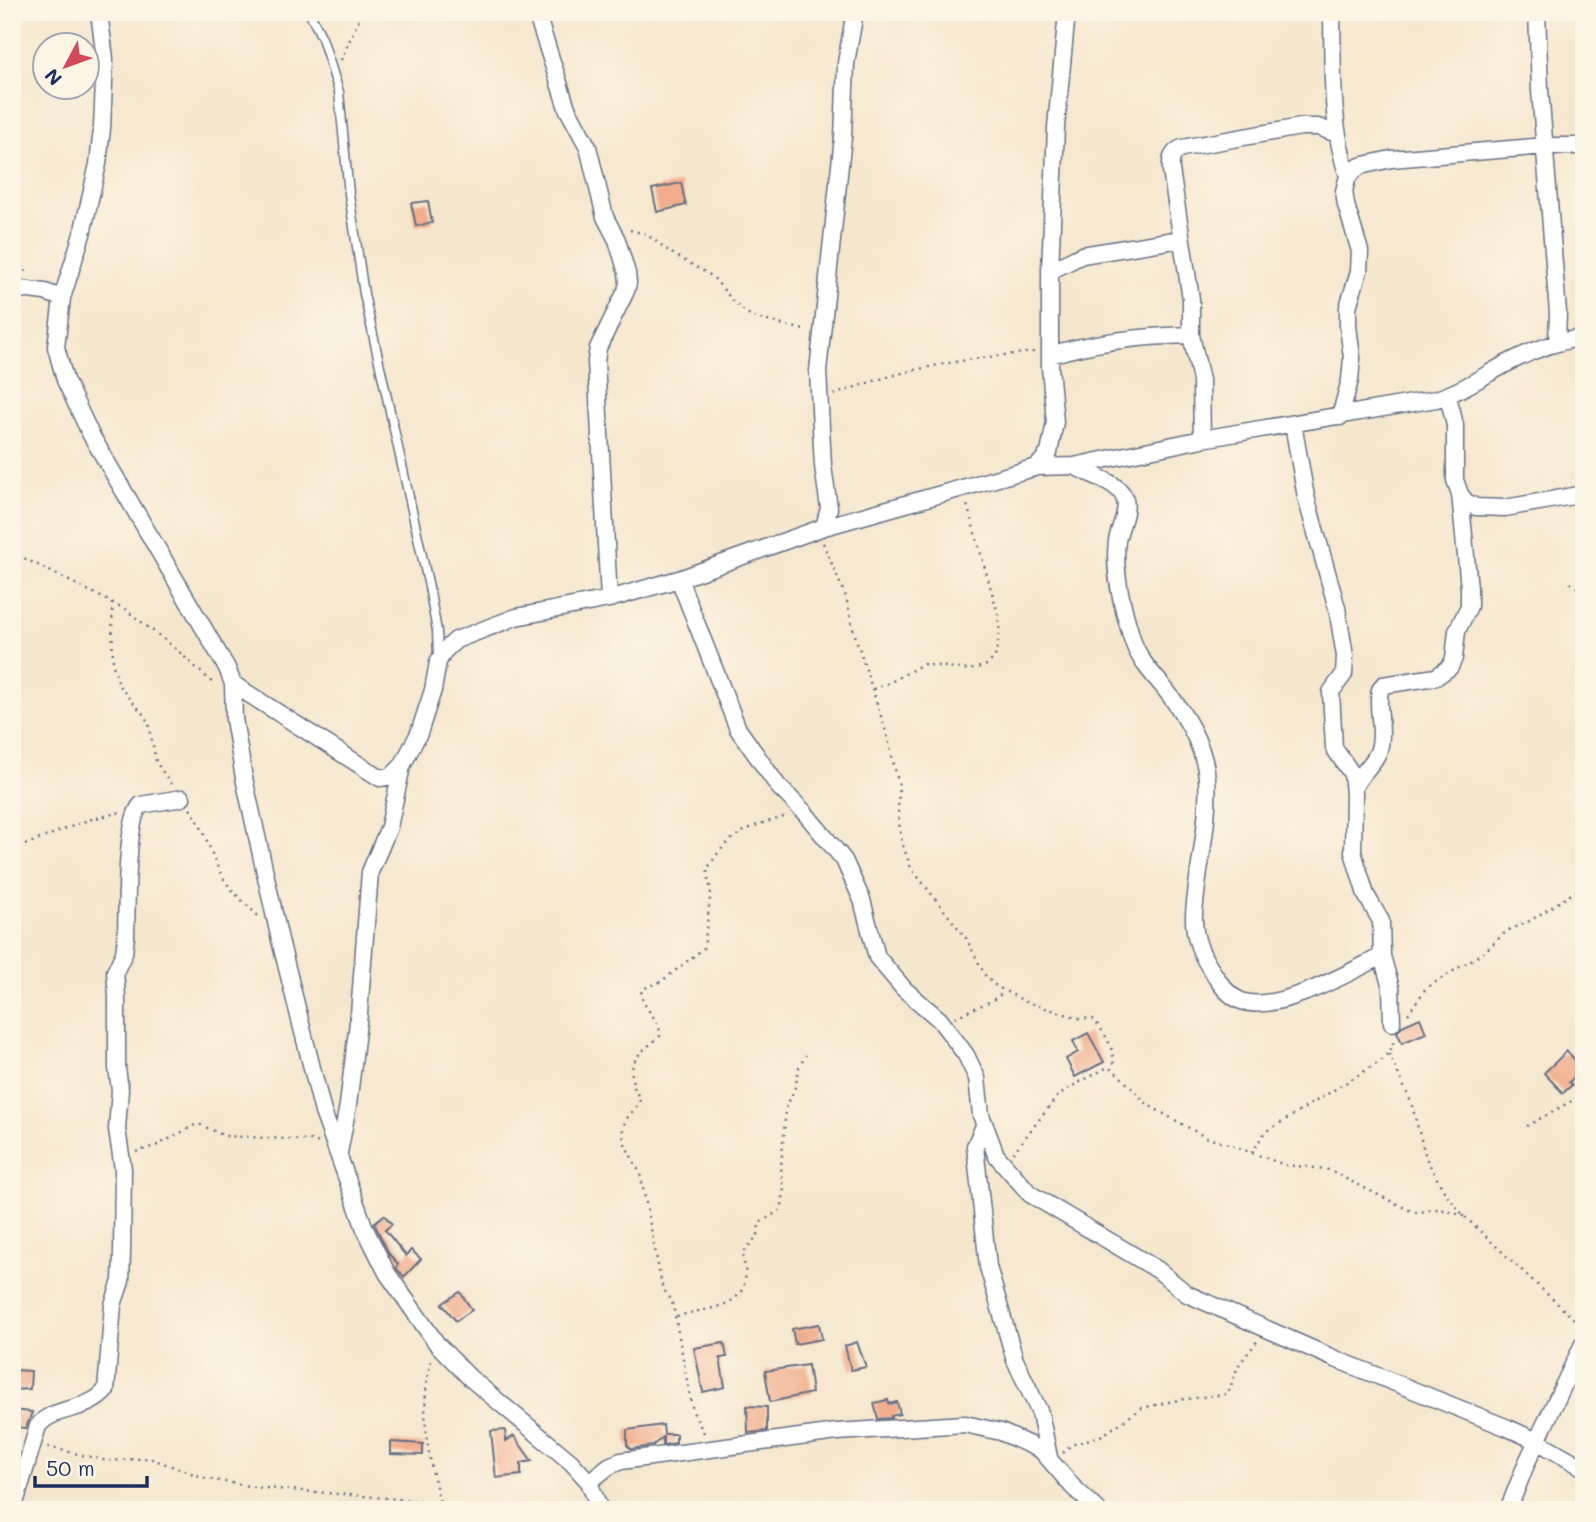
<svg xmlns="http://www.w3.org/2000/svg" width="1596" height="1522" font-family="Mali,sans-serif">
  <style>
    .building { fill: #f1ad8c }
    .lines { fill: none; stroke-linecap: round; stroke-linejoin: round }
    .lane-casing { stroke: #676f85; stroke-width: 11 }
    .street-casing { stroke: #676f85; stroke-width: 19 }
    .path { stroke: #676f85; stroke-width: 2.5; stroke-dasharray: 2 5; stroke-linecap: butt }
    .lane { stroke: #fff; stroke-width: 8 }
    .street { stroke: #fff; stroke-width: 16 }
  </style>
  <rect width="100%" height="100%" fill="#fcf5e5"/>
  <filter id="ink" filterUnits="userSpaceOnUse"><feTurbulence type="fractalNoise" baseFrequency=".0143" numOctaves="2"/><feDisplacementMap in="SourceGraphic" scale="14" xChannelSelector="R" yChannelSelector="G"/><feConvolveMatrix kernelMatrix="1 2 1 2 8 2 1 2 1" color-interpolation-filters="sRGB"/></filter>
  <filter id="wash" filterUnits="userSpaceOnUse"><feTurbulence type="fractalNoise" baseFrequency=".00686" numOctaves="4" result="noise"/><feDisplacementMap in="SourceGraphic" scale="28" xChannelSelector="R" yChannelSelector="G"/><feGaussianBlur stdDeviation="1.57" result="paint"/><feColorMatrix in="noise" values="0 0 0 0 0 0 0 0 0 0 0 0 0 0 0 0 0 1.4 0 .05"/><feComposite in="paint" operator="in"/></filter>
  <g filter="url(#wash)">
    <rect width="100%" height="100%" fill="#f5e7cd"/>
    <g id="blocks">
      <path class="building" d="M681,183L686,205L657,212L652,189Z
        M428,201L432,223L416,226L411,203Z
        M1420,1018L1426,1033L1402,1043L1397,1032L1402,1026Z
        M1088,1033L1104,1062L1075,1077L1066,1059L1078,1052L1073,1041Z
        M1567,1051L1583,1069L1569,1082L1572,1085L1563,1093L1544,1073Z
        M384,1215L392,1224L385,1230L406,1256L411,1250L421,1259L404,1277L396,1268L398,1264L389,1254L374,1223Z
        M460,1292L472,1310L456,1321L442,1304Z
        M819,1324L822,1339L795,1344L792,1329Z
        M857,1342L866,1367L851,1370L845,1346Z
        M724,1343L727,1357L720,1358L725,1387L703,1392L694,1348Z
        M808,1365L812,1393L770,1402L765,1371Z
        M12,1370L31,1371L30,1389L12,1390Z
        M888,1400L889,1404L897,1402L900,1414L891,1416L892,1418L878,1419L874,1403Z
        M747,1406L767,1407V1431L748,1433Z
        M12,1410L32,1412L26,1428L12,1427Z
        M663,1425L664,1434H676V1443L663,1445V1437L652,1446L631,1449L627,1445V1430Z
        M505,1430L506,1441L514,1436L532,1461L521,1463V1475L496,1478L491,1431Z
        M391,1442L423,1444V1455L391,1454Z"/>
    </g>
  </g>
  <g filter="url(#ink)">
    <use href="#blocks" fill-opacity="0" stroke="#676f85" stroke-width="2"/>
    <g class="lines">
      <g class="lane-casing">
        <path id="lane" d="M309,12L322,38L339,92L349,194L364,294L429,587L437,631L438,655"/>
      </g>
      <g class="street-casing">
        <path id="street" d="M99,12L105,59L102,128L98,164L82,234L62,298L56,347L65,380L91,435L227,668L233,684L234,719L244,778L280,940L323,1112L365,1229L387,1273L437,1344L470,1378L571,1462L589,1482L600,1510
          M536,12L567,108L588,147L605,217L617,240L627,273L628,283L626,291L598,348L596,361L609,599
          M1332,12C1333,66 1330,125 1348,176
          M1537,12L1540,90L1558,313L1557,342
          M1050,271L1082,255L1181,239
          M12,288L45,292L62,298
          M1050,355C1096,341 1142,336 1191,335
          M1448,396L1455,425V480L1460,494L1466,502L1476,507L1505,508L1584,494
          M1340,417L1350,380L1352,358L1348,326V307L1359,271L1360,251L1346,205L1344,191L1348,176L1360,166L1391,159L1545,146H1584
          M1293,424L1306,497L1337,608L1345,656L1344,674L1331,692L1334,748L1352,774L1354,794L1353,852L1366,895L1381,921L1382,956L1391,988L1392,1023
          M1202,439L1201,380L1191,335V299L1171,170C1170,160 1172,152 1182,148L1301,127H1318L1337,134
          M1074,466C1088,474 1115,481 1123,495C1131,508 1119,527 1117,541C1113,571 1122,606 1131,635C1136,655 1148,669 1161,684C1183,711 1204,743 1207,778C1210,823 1197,869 1194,915C1193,937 1201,956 1214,974C1220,984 1228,995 1239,1000C1273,1016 1350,972 1382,956
          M1037,467L1049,453L1055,422L1050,367V271L1056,127L1067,12
          M824,527L829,508L823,466L818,371L843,137L846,63L855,12
          M679,579L738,729L778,786L804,812L844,860L862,900L877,957L904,989L940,1020L966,1055L977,1078L981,1115L996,1155L1030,1194L1158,1270L1187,1294L1333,1358L1508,1428L1537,1441L1584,1468
          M233,684L380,778L392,776L402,766L419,733L433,690L438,662L444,651L456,640L516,617L609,599L679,579L824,527L1037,467L1074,466L1202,439L1436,399C1466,390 1491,370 1520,357C1540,347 1562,341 1584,337
          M1354,787C1361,772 1378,761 1380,745C1384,727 1376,707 1380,690L1383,685L1436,677L1450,667L1454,658L1457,631L1469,606V588L1460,494
          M984,1126L975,1146L988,1267L1015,1360L1040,1413L1049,1457
          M339,1153L348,1105L359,1014L370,872L389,827L402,766
          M589,1482L609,1466L621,1461L837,1432L965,1424L1001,1432L1041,1450L1073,1487L1098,1510
          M13,1510L38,1426C54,1405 87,1413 106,1390L113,1305L121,1281L122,1253L123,1169L117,1129L120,1090L117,1068V996L115,972L124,953L126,937C127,912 125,820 141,805L182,798
          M1508,1510L1527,1462L1584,1342"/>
      </g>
      <path class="path" d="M341,60L362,12
        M12,168L18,189L12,196
        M630,230L646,234L673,254L712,276L734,302L752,317L808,331
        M12,254L27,273
        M834,395C900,369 966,358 1035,352
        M823,543L846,597L853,629L887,735L899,786L898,815L902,843L911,868L966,938L986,977L996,986L1026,1002L1078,1018L1093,1019C1105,1033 1116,1050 1113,1068
        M12,552L125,609L176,649L215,685
        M1570,583L1584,590
        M112,603L113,665L117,678L120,687L144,715L149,724L156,762L171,784
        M873,689L889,683L923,664L970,670L987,665L995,657L1000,632L998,614L966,501
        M190,809C204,827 209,849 219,870C227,888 245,903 259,917
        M12,850L88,820L121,812
        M1408,1014L1426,988L1484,952L1508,930L1528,922L1584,886
        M955,1017L991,1001L1005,992
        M1389,1054L1411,1102L1426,1158L1445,1193L1464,1216L1562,1308L1575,1320L1584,1322
        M1527,1126L1584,1094
        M136,1152L158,1145L195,1125H201L225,1136L310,1140L319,1143
        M1013,1153L1057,1097L1069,1088L1108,1067L1118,1074L1148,1105L1207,1138L1228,1144L1285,1165L1326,1169L1411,1211C1420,1214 1425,1210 1434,1209C1444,1209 1454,1213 1464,1216
        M1252,1153L1264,1133L1381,1061L1393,1047V1038
        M677,1317C699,1307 740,1312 745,1280C747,1271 743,1262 743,1253L758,1235L759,1223L779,1211L782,1205L784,1193L781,1166L786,1108L796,1085L798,1069L806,1055
        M431,1361C418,1411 429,1462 442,1510
        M704,1433L693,1412L673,1305L662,1286L641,1177C636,1159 615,1140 626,1120C629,1114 636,1109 640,1102C639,1097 636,1092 634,1087C626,1059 641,1053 660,1036C661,1019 642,1009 641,993L645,988L662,981L704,948L711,891L707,870C727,834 749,826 788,816
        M48,1447L108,1461L149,1458L208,1479L254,1487L423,1501L442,1510
        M1063,1453L1071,1445L1103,1435L1142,1408L1178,1400L1228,1394L1238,1366L1258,1340
        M339,1510L340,1496"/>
      <use href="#lane" class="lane"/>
      <use href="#street" class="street"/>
    </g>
  </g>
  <rect width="1596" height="1522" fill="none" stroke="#fcf5e5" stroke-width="42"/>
  <g transform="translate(66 66) rotate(229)"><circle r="33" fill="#fcf5e5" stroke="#a2a6af" stroke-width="2"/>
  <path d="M0-5L12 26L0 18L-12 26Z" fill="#d1495b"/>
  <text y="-10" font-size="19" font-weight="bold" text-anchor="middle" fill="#1b2f5e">N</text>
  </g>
  <path d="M35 1476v10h112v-10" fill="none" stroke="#1b2f5e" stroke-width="3.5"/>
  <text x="46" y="1476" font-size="21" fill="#1b2f5e" stroke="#fcf5e5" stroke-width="5" paint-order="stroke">50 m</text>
</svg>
